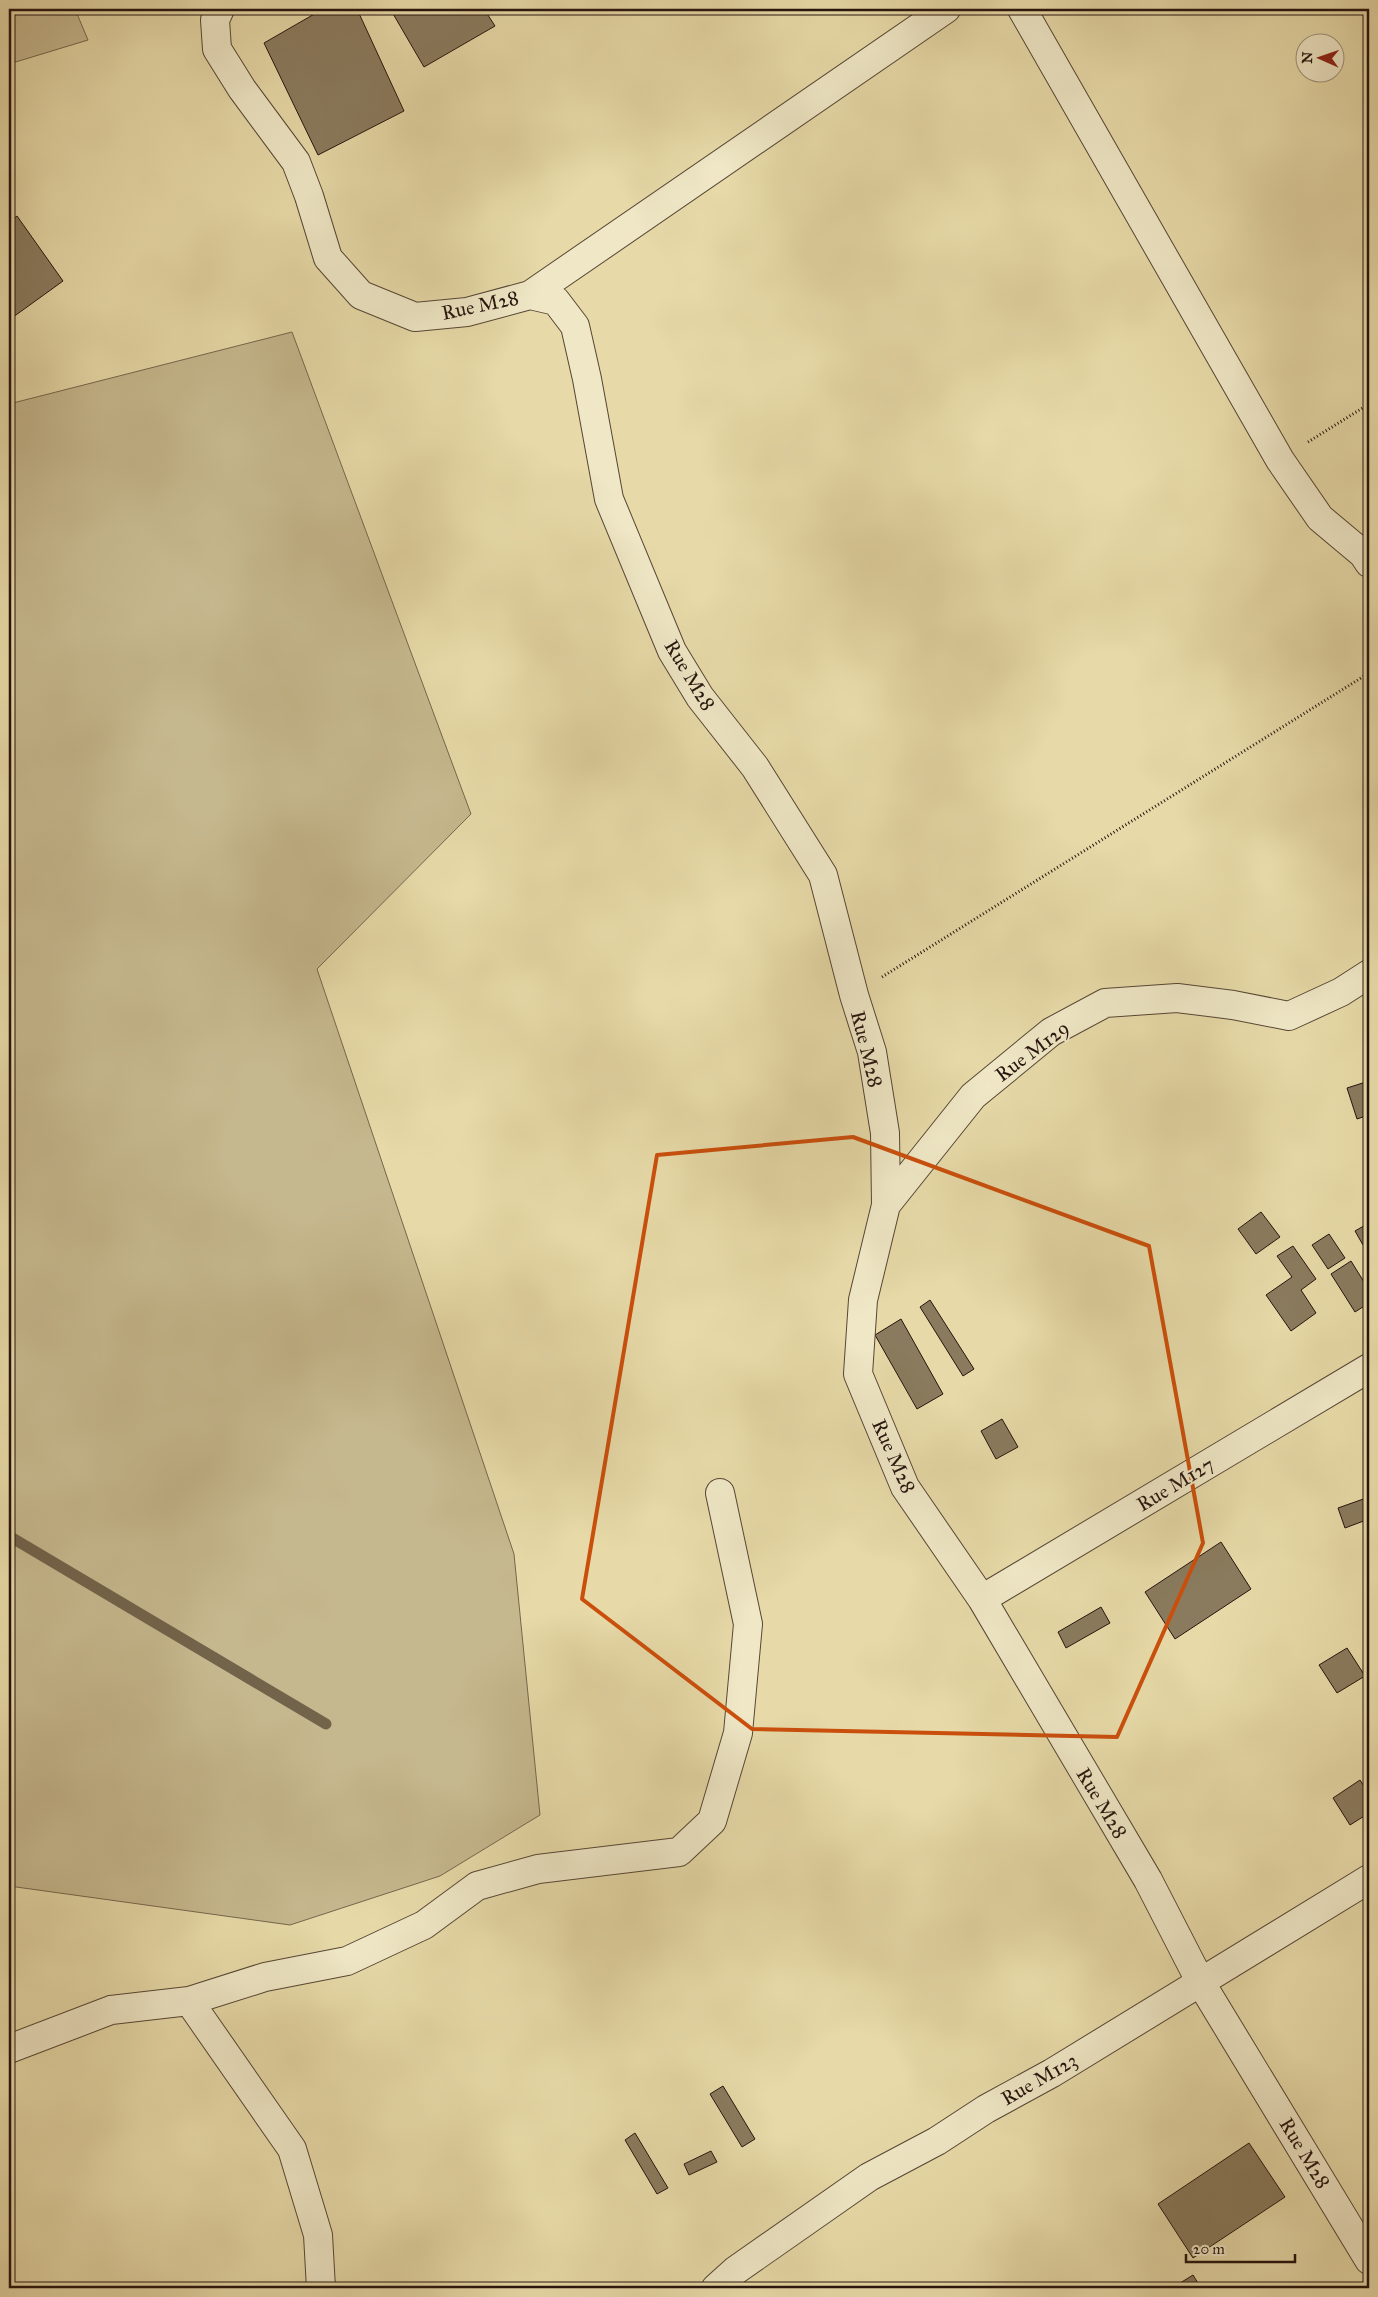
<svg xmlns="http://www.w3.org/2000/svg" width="1378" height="2297" font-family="'IM FELL Great Primer',serif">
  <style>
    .green { fill: #c6b88e; stroke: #76664e }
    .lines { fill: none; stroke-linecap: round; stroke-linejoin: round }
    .stream { stroke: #72634b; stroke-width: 11 }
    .building { fill: #8a7b5e; stroke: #26140e }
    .minor-casing { stroke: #564634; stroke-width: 30 }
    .path { stroke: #26140e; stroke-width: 3; stroke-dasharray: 1 2.5; stroke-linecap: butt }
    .minor { stroke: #efe7c6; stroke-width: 28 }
    .marked { fill: none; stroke: #cb4f0c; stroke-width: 4; stroke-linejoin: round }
    .labels { text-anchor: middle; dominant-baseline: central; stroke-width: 4; stroke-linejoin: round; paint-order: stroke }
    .street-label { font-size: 20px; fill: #26140e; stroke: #efe7c6 }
  </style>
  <rect width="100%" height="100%" fill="#e7daa8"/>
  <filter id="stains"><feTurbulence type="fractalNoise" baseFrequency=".004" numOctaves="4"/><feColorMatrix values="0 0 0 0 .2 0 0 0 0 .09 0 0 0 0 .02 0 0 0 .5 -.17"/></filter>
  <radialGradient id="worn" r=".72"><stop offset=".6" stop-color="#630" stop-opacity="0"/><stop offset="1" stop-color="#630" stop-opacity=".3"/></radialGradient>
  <path class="green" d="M9,9H75L88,40L9,64Z
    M292,332L471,814L317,969L514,1554L540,1815L440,1876L290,1925L9,1886V404Z"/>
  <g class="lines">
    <path class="stream" d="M9,1536L326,1724"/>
  </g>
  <path class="building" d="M323,9H357L404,111L318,155L264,43Z
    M397,9H484L495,26L424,67L392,12Z
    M17,216L63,281L9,320V222Z
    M1369,1081V1115L1357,1119L1347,1088Z
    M1261,1212L1280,1237L1256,1254L1238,1229Z
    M1369,1223V1242L1363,1245L1355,1231Z
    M1329,1234L1345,1258L1328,1269L1312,1245Z
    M1293,1246L1316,1279L1301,1290L1316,1313L1291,1331L1266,1295L1292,1277L1277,1256Z
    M1351,1261L1369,1290V1303L1355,1312L1331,1274Z
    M930,1300L974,1369L963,1376L920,1307Z
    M901,1319L943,1394L917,1409L875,1335Z
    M1002,1419L1018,1447L996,1459L981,1431Z
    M1369,1497V1519L1345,1528L1338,1508Z
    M1221,1542L1251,1589L1175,1639L1145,1592Z
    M1101,1607L1110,1623L1066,1648L1058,1632Z
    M1347,1648L1365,1676L1337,1693L1319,1665Z
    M1360,1780L1369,1794V1813L1350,1825L1333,1798Z
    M723,2086L755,2139L742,2147L710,2094Z
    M635,2133L668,2188L657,2194L625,2140Z
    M1249,2143L1285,2197L1193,2258L1158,2204Z
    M711,2151L717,2162L689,2175L684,2164Z
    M1193,2275L1201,2288H1172Z"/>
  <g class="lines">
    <g class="minor-casing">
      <path id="minor" d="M220,9L215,20L217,49L242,89L296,162L309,196L328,258L361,295L415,317L467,312L530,295L556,301L575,326L587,379L609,499L672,651L700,697L755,767L823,875L854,995L872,1052L885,1133L886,1205L863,1300L858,1374L905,1487L982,1599L1148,1880L1201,1983L1369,2260
        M1022,9L1280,460L1320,518L1363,554L1369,563
        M530,295L946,9
        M886,1205L973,1096L1051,1032L1105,1003L1177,998L1233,1005L1289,1016L1341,992L1369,974
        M982,1599L1369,1368
        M189,2001L292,2149L318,2235L321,2288
        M9,2049L111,2010L189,2001L265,1977L347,1961L424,1925L477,1886L538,1869L679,1852L712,1821L738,1733L748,1624L720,1493
        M716,2288L736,2270L869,2177L937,2141L986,2109L1052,2073L1369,1879"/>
    </g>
    <path class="path" d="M1308,442L1369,404
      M882,977L1369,673"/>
    <use href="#minor" class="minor"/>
  </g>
  <path class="marked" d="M853,1137L1149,1246L1203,1543L1117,1737L752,1729L582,1599L657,1155Z"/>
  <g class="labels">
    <g class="street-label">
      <text transform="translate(480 305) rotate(-12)">Rue M28</text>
      <text transform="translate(690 675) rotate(59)">Rue M28</text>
      <text transform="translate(867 1049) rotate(76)">Rue M28</text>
      <text transform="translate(1032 1051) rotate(-37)">Rue M129</text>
      <text transform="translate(894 1456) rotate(66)">Rue M28</text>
      <text transform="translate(1175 1484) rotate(-31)">Rue M127</text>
      <text transform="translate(1102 1803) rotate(59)">Rue M28</text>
      <text transform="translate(1039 2079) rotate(-30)">Rue M123</text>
      <text transform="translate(1305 2153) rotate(59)">Rue M28</text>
    </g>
  </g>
  <rect width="1378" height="2297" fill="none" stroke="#e7daa8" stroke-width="30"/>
  <rect x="10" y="10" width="1358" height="2277" fill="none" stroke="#26140e" stroke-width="2.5"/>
  <rect x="15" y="15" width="1348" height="2267" fill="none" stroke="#26140e"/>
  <g transform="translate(1320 58) rotate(272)"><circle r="24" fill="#efe7c6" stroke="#9f937c"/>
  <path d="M0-4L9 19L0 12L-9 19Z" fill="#8f2418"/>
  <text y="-8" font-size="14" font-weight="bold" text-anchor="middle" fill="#26140e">N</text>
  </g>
  <path d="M1186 2254v8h109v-8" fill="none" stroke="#26140e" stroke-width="2.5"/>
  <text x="1193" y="2254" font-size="15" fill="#26140e" stroke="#efe7c6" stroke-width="4" paint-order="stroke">20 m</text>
  <rect width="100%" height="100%" filter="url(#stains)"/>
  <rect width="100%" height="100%" fill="url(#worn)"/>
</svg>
